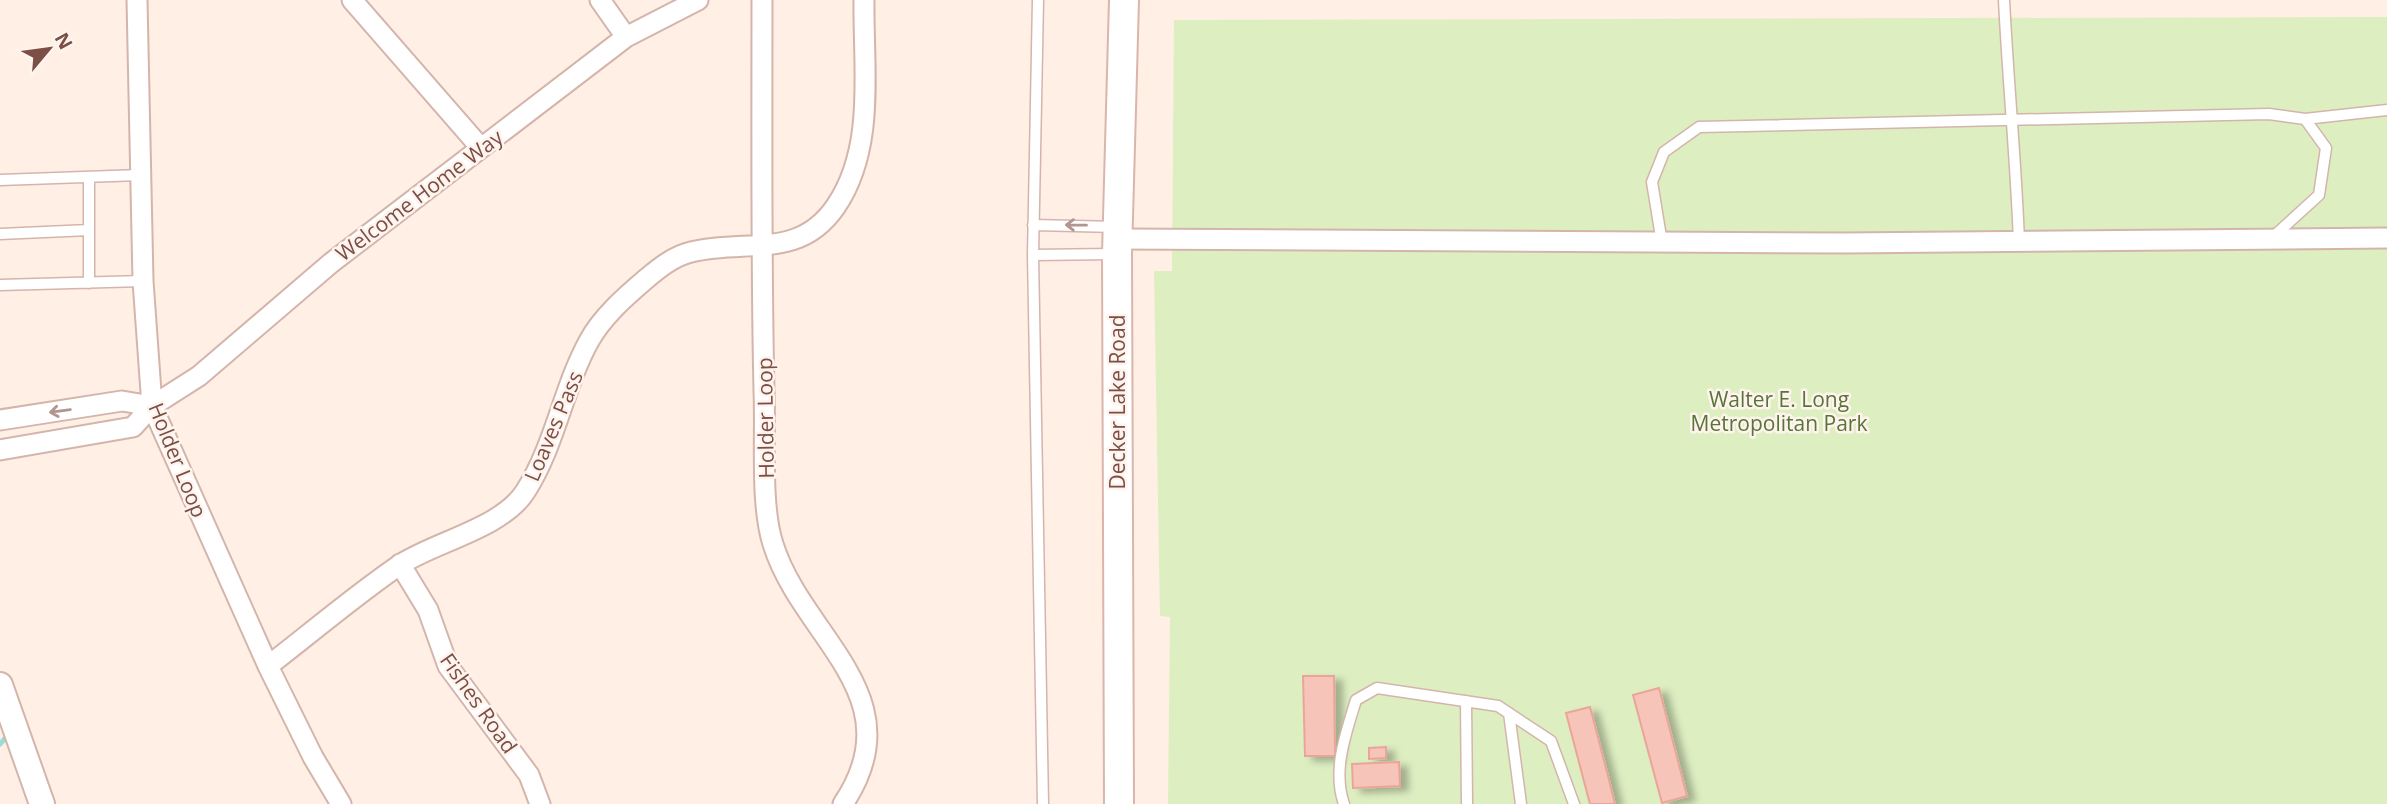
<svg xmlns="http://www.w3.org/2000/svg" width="2387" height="804" font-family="'Open Sans',sans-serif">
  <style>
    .green { fill: #ddeec1 }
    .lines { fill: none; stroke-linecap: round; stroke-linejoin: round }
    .stream { stroke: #9bded9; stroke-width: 5 }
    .building { fill: #f7c4b9; stroke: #eba598; stroke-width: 2; filter: url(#shadow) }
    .service-casing { stroke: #d4b5ac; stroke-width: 13 }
    .minor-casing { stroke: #d4b5ac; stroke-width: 23 }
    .tertiary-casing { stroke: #d4b5ac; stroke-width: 28 }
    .secondary-casing { stroke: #dab5ab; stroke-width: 32 }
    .service { stroke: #fff; stroke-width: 10 }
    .minor { stroke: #fff; stroke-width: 19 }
    .tertiary { stroke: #fff; stroke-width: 24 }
    .secondary { stroke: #fff; stroke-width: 28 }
    .oneway { stroke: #b09590 }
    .labels { text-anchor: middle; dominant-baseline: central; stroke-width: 5; stroke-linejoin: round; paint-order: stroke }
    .street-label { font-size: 21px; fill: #7b4e46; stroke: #fff4ed }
    .park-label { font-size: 21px; fill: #577538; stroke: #fff4ed }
  </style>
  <defs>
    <filter id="shadow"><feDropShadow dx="8" dy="4.5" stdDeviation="3.5" flood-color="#0004"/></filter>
  </defs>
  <rect width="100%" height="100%" fill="#ffefe4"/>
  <path class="green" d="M2387,17V804H1168L1170,617L1160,616L1154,271H1172L1174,20Z"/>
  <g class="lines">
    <path class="stream" d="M0,744L7,736"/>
  </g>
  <path class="building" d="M1303,676H1334L1335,756H1305Z
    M1659,688L1687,796L1662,803L1633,695Z
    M1590,707L1608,776L1615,804H1590L1566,713Z
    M1386,747V758L1369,759V748Z
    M1399,762L1400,786L1353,788L1352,764Z"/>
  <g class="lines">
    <g class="service-casing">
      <path id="service" d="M1038,0L1033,255L1043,804
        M2004,0C2008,81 2016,161 2019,242
        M2305,119L2387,110
        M0,180L140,175
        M1033,225L1117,227
        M0,234L89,230
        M1662,243L1652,182L1664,152L1699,127L2269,114L2305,119L2326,148L2319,195L2274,236
        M1033,255L1113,254
        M89,283V177
        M0,285L143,281
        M1466,701L1467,804
        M1509,713L1521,804
        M1344,804C1332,770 1346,733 1356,700L1377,688L1498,706L1551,741L1574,804"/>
    </g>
    <g class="minor-casing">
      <path id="minor" d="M137,0L143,281L152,406L268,666L313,757L341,804
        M352,0L481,148
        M600,0L626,37
        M762,0C762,131 761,261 764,391C766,435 760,504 773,544C802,638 916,696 843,804
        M1118,239L1844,243L2387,238
        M0,420L122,401L152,406
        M0,450L133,427L152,406L199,376L331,263L626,37L698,0
        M400,564L428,610L448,666L529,775L540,804
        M268,666C311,633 353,597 398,566C433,542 501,529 525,492C555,446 563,388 589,341C602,317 626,296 646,279C659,268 674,256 691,252C746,238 799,261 836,206C876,147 863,68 864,0"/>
    </g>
    <g class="tertiary-casing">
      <path id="tertiary" d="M0,685L42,804"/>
    </g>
    <g class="secondary-casing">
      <path id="secondary" d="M1119,804L1117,254L1124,0"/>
    </g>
    <use href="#service" class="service"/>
    <use href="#minor" class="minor"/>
    <use href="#tertiary" class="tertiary"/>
    <use href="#secondary" class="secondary"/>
  </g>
  <defs><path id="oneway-shaft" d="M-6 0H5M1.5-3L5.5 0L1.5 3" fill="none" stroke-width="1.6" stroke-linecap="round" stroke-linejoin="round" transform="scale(1.75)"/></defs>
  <g class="oneway">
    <use href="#oneway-shaft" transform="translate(1076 225) rotate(-179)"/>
    <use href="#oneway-shaft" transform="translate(60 411) rotate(172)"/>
  </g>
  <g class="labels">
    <g class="street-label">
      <text transform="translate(419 195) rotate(-37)">Welcome Home Way</text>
      <text transform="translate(1117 402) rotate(-90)">Decker Lake Road</text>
      <text transform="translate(765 418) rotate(-91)">Holder Loop</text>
      <text transform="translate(553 426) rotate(-67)">Loaves Pass</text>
      <text transform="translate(178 460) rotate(68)">Holder Loop</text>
      <text transform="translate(479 703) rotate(55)">Fishes Road</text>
    </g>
    <g class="park-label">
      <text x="1779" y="399">Walter E. Long<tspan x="1779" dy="24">Metropolitan Park</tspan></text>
    </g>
  </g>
  <g transform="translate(49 49) rotate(61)" stroke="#fff4ed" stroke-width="5" paint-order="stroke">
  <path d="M0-5L12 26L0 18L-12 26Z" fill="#7b4e46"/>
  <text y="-10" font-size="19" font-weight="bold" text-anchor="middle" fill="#7b4e46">N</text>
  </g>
</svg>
